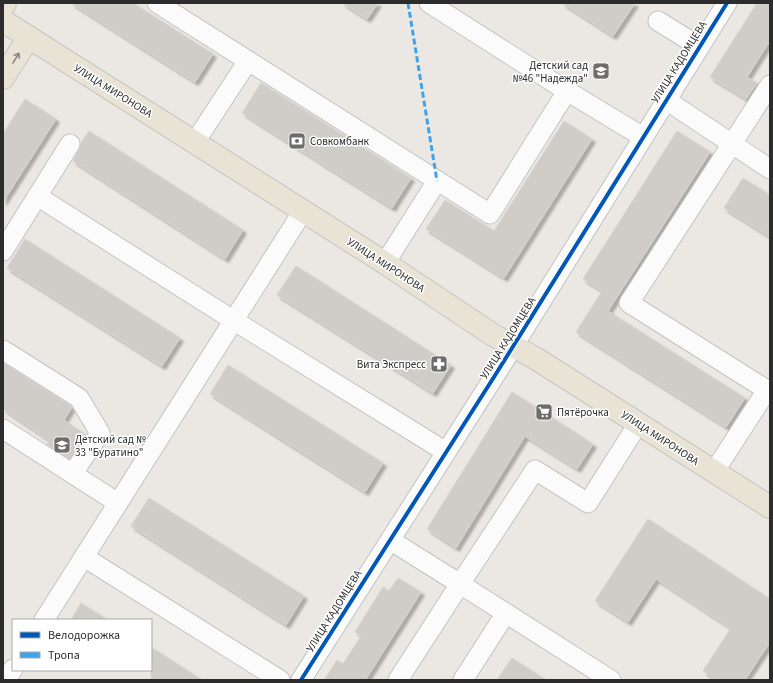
<svg xmlns="http://www.w3.org/2000/svg" width="773" height="683" font-family="'Source Sans 3',sans-serif">
  <style>
    .building { fill: #d0cdc9; stroke: #d6d3ce; filter: url(#shadow) }
    .lines { fill: none; stroke-linecap: round; stroke-linejoin: round }
    .minor-casing { stroke: #c4c3c3; stroke-width: 21 }
    .major-casing { stroke: #c6c4c2; stroke-width: 24 }
    .minor { stroke: #fcfbfb; stroke-width: 19 }
    .major { stroke: #e8e3d4; stroke-width: 22 }
    .quiet { stroke: #3ea3eb; stroke-width: 3; stroke-dasharray: 6 3; stroke-linecap: butt }
    .cycleway-casing { stroke: #fff; stroke-width: 6 }
    .cycleway { stroke: #0057b8; stroke-width: 4 }
    .oneway { stroke: #8a8880 }
    .labels { text-anchor: middle; dominant-baseline: central; stroke-width: 3; stroke-linejoin: round; paint-order: stroke }
    .street-label { font-size: 11px; fill: #2c2c2c; stroke: #fff }
    .poi-label { font-size: 11px; fill: #2c2c2c; stroke: #fff; text-anchor: start }
  </style>
  <defs>
    <filter id="shadow"><feDropShadow dx="3.5" dy="3.5" stdDeviation="1" flood-color="#0004"/></filter>
  </defs>
  <rect width="100%" height="100%" fill="#ebe7e2"/>
  <path class="building" d="M71,3H133L213,54L195,82Z
    M342,3H378L367,19Z
    M562,3H635L613,36Z
    M757,3H770V41L747,77L757,83L746,99L710,77Z
    M261,83L411,178L392,208L242,113Z
    M25,99L56,119L3,202V134Z
    M564,121L592,139L504,278L426,229L445,200L494,231Z
    M89,131L243,230L225,259L73,161L79,149L81,143Z
    M677,131L710,152L608,311L745,398L726,427L576,332L602,291L583,279Z
    M743,178L770,195V237L724,208Z
    M25,239L180,338L162,366L7,268Z
    M296,266L451,365L433,393L277,295Z
    M3,363L72,407L64,420L86,435L69,459L47,444L49,440L3,409Z
    M228,365L383,463L365,492L210,394Z
    M512,392L593,444L577,469L525,436L456,548L427,529Z
    M149,498L304,596L286,625L131,526Z
    M648,519L770,599V642L745,680H717L703,671L731,628L656,579L628,622L595,601Z
    M398,578L421,592L366,679L368,680H324L337,660L343,664L361,636L355,632L383,587L389,591Z
    M81,603L108,620H71Z
    M151,647L202,680H151Z
    M512,658L546,680H497Z"/>
  <g class="lines">
    <g class="minor-casing">
      <path id="minor" d="M157,3L490,214L567,91
        M429,3L567,91L643,137
        M658,21L700,47
        M666,100L770,169
        M195,142L248,61
        M37,196L233,320L446,452
        M3,251L70,144
        M385,263L437,181
        M3,350L79,398L100,433L73,473
        M3,429L118,503
        M714,472L767,390L629,303L770,85
        M390,540L460,584L398,680
        M84,557L280,680
        M44,620L303,211
        M6,680L13,669
        M301,680L494,377L727,3
        M463,680L506,613
        M611,680L460,584L535,470L588,503L638,424"/>
    </g>
    <g class="major-casing">
      <path id="major" d="M3,7L5,3
        M3,21L385,263L493,335L535,358L770,507
        M3,78L29,37"/>
    </g>
    <use href="#minor" class="minor"/>
    <use href="#major" class="major"/>
    <path class="quiet" d="M408,3L437,181"/>
    <g class="cycleway-casing">
      <path id="cycleway" d="M301,680L494,377L727,3"/>
    </g>
    <use href="#cycleway" class="cycleway"/>
  </g>
  <defs><path id="oneway-shaft" d="M-6 0H5M1.5-3L5.5 0L1.5 3" fill="none" stroke-width="1.6" stroke-linecap="round" stroke-linejoin="round"/></defs>
  <use class="oneway" href="#oneway-shaft" transform="translate(16 58) rotate(-58)"/>
  <defs>
    <g id="school-square" transform="scale(0.9)"><rect x="-9" y="-9" width="18" height="18" rx="4" fill="#6f6d6c" stroke="#fff"/><path d="M0-5L7-2L0 1L-7-2ZM-4 1L0 2.5L4 1V4Q0 6-4 4Z" fill="#fff"/></g>
    <g id="bank-square" transform="scale(0.9)"><rect x="-9" y="-9" width="18" height="18" rx="4" fill="#6f6d6c" stroke="#fff"/><path d="M-6-4H6V4H-6ZM0-2.3a2.3 2.3 0 1 0 0 4.6a2.3 2.3 0 1 0 0-4.6Z" fill="#fff"/></g>
    <g id="pharmacy-square" transform="scale(0.9)"><rect x="-9" y="-9" width="18" height="18" rx="4" fill="#6f6d6c" stroke="#fff"/><path d="M-2-6h4v4h4v4h-4v4h-4v-4h-4v-4h4Z" fill="#fff"/></g>
    <g id="supermarket-square" transform="scale(0.9)"><rect x="-9" y="-9" width="18" height="18" rx="4" fill="#6f6d6c" stroke="#fff"/><path d="M-6-5.5h2.5l.6 2H6L4.5 2H-2.5L-4.4-4H-6ZM-1.5 3.2a1.3 1.3 0 1 0 .1 0ZM3 3.2a1.3 1.3 0 1 0 .1 0Z" fill="#fff"/></g>
  </defs>
  <g fill-rule="evenodd">
    <use href="#school-square" x="601" y="71"/>
    <use href="#bank-square" x="297" y="141"/>
    <use href="#pharmacy-square" x="439" y="364"/>
    <use href="#supermarket-square" x="544" y="412"/>
    <use href="#school-square" x="62" y="445"/>
  </g>
  <g class="labels">
    <g class="street-label">
      <text transform="translate(679 62) rotate(-58)">УЛИЦА КАДОМЦЕВА</text>
      <text transform="translate(113 91) rotate(32)">УЛИЦА МИРОНОВА</text>
      <text transform="translate(386 265) rotate(33)">УЛИЦА МИРОНОВА</text>
      <text transform="translate(508 338) rotate(-58)">УЛИЦА КАДОМЦЕВА</text>
      <text transform="translate(660 438) rotate(33)">УЛИЦА МИРОНОВА</text>
      <text transform="translate(334 611) rotate(-58)">УЛИЦА КАДОМЦЕВА</text>
    </g>
    <g class="poi-label">
      <text x="588" y="65" text-anchor="end">Детский сад<tspan x="588" dy="13">№46 "Надежда"</tspan></text>
      <text x="310" y="141">Совкомбанк</text>
      <text x="426" y="364" text-anchor="end">Вита Экспресс</text>
      <text x="557" y="412">Пятёрочка</text>
      <text x="75" y="439">Детский сад №<tspan x="75" dy="13">33 "Буратино"</tspan></text>
    </g>
  </g>
  <rect width="773" height="683" fill="none" stroke="#2c2c2c" stroke-width="8"/>
  <rect x="12" y="619" width="140" height="52" fill="#ffffff" stroke="#ababab"/>
  <rect x="20" y="632" width="20" height="6" fill="#0057b8" stroke="#ababab"/>
  <text x="48" y="639" font-size="12" fill="#2c2c2c">Велодорожка</text>
  <rect x="20" y="652" width="20" height="6" fill="#3ea3eb" stroke="#ababab"/>
  <text x="48" y="659" font-size="12" fill="#2c2c2c">Тропа</text>
</svg>
